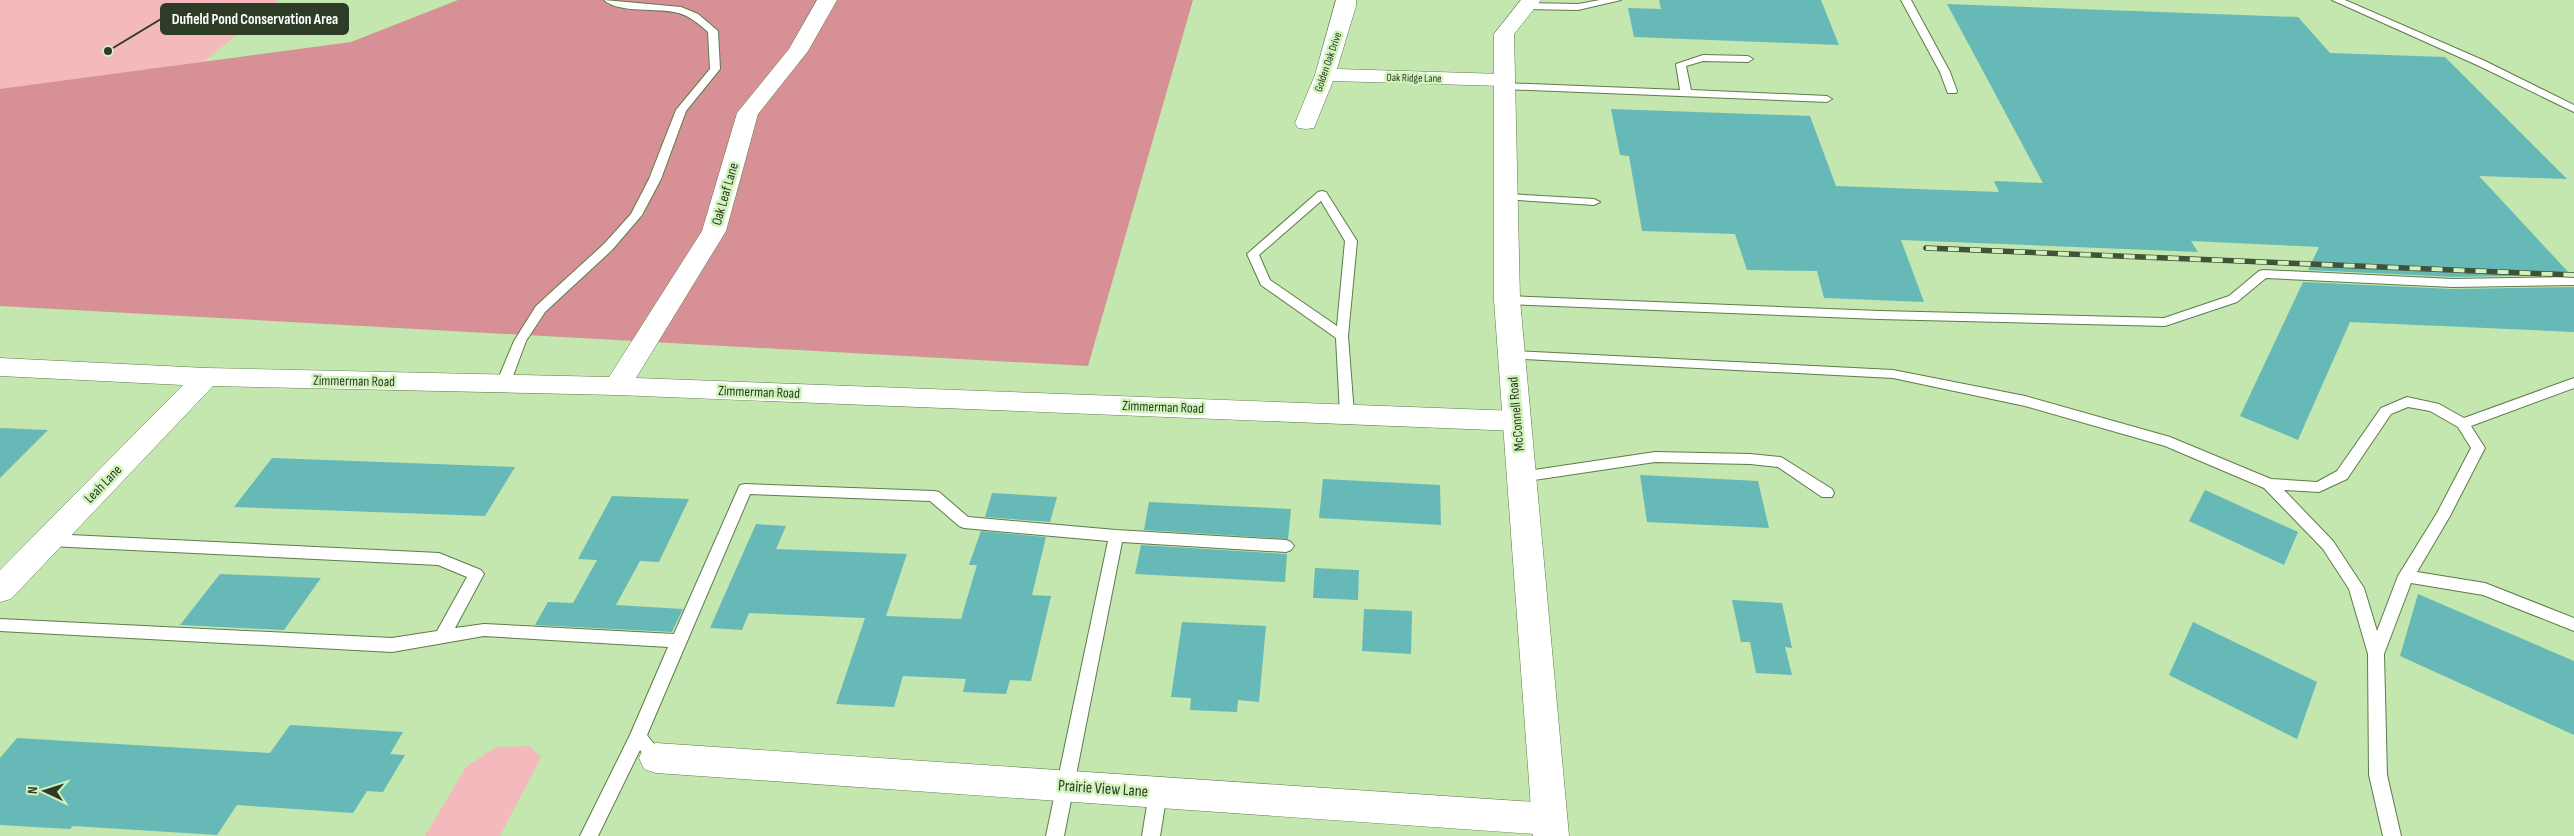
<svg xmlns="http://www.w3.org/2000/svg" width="2574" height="836" font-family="'Sofia Sans Condensed',sans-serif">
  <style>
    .green { fill: #f3b9bd }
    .forest { fill: #d69096 }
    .building { fill: #67b9b7 }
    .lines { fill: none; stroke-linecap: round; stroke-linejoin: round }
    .lane-casing { stroke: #5e7c4a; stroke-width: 2 }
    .street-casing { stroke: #5e7c4a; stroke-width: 1 }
    .secondary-casing { stroke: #5e7c4a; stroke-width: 1 }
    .lane { fill: #fff; fill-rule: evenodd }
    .street { fill: #fff; fill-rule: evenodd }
    .secondary { fill: #fff; fill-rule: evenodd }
    .rail-casing { stroke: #425239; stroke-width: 5.5 }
    .rail { stroke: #d1f3bc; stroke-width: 4; stroke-dasharray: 11; stroke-linecap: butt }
    .labels { text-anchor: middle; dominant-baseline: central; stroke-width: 5; stroke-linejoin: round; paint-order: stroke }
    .far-street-label { font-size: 11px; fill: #2e3b26; stroke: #d1f3bc }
    .street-label { font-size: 14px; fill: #2e3b26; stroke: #d1f3bc }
    .near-street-label { font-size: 16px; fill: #2e3b26; stroke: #d1f3bc }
    .leader { fill: none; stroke: #2e3b26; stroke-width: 2 }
    .callout-dot { fill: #2e3b26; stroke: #d1f3bc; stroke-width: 2 }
    .callout { fill: #2e3b26; stroke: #2e3b26; stroke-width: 2 }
    .callout-label { font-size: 15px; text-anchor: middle; font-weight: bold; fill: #fff }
  </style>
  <rect width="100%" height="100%" fill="#c4e6af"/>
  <path class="green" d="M0,0H278L150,107L0,102Z
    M529,746L541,757L500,836H425L466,767L496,747Z"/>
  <path class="forest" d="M458,0H1193L1088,366L0,306V89L351,42Z"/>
  <path class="building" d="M1659,0H1821L1839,45L1634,37L1628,8L1661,9Z
    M1947,4L2298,17L2330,53L2445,57L2567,179L2479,176L2571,275L2453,277L2308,270L2319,247L2191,241L2198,252L1901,240L1924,302L1824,298L1817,271L1747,270L1735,234L1642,231L1629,156L1620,155L1611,109L1810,116L1836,186L1999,192L1994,181L2043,183Z
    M2303,282L2453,289L2574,287V332L2350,322L2298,440L2240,416Z
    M0,428L48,430L0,478Z
    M272,458L515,467L485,516L234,507Z
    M1640,475L1758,481L1769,528L1647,522Z
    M1323,479L1440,485L1441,525L1319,518Z
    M2205,490L2298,532L2284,565L2189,521Z
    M992,493L1057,497L1050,522L985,517Z
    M612,496L689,499L659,562L640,561L616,605L683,609L672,632L535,625L548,602L573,603L597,560L578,559Z
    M1149,502L1291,509L1288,539L1144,530Z
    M756,524L786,526L776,549L907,554L886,616L961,619L977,565H969L981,531L1046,537L1032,595L1051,596L1031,681L1010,680L1006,694L963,692L966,679L903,676L894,707L836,704L865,618L749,613L742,630L710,628Z
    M1141,545L1287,554L1285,582L1135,574Z
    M1315,568L1359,570L1358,600L1313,598Z
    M220,574L321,578L284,630L180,625Z
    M2418,594L2574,661V735L2400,656Z
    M1732,600L1782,603L1792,648L1785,647L1792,675L1756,673L1750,642H1741Z
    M1364,609L1412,611L1411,654L1362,651Z
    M1182,622L1266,626L1259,702L1238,700L1237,712L1190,710L1191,698L1171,697Z
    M2193,622L2317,682L2297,739L2169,675Z
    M290,725L403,732L390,754L405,755L383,792L367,791L353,813L237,805L217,835L73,826L70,829L0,825V758L17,738L270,753Z"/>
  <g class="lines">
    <g class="lane-casing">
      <path id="lane" d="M604,0L681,7L698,14L718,31L720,69L686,111L661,179L642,215L612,250L545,312L526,341L510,384L503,389L496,384L514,341L536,306L604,244L631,214L649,179L676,110L710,69L708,32C699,24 690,16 678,13C658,7 619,14 604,0Z
        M1600,0H1621L1578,10L1526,9L1521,6L1526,3L1578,4Z
        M1901,0H1911L1950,72L1957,91L1956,93H1948L1947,91L1940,72Z
        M2332,0H2345L2485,61L2574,105V112L2477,65Z
        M1703,55L1748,56L1753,59L1748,62L1703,61L1686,66L1691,90L1827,96L1832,99L1827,102L1503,89L1498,86L1503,83L1680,90L1676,64Z
        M1322,191L1326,192L1357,241L1348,336L1354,414L1347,419L1340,414L1336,338L1261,285L1247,254L1318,192ZM1321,201L1345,241L1337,326L1270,280L1259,255Z
        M1507,194L1594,199L1600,202L1594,205L1503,199V195Z
        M2263,270L2453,279L2574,277V285L2453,287L2266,278L2237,302L2165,326L1879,319L1507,304L1501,300L1507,296L1879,311L2164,318L2229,296L2259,271Z
        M1512,351L1893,370L2025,396L2170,437L2271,479L2317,482L2337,471L2381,408L2407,397L2439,404L2464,418L2574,378V388L2471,426L2485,448L2450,516L2417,572L2485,583L2574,618V631L2483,595L2411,583L2384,654L2387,775L2401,836H2383L2369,775L2368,654L2349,589L2323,549L2264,488L2165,446L2025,406L1893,378L1507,358L1505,355ZM2408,407L2430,411L2458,427L2471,448L2437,513L2398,576L2377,631L2364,588L2333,541L2284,490L2319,492L2347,479L2391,414Z
        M1655,452L1750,454L1781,457L1832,489L1834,493L1832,497H1822L1778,467L1750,464L1655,462L1521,482L1516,481L1514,477L1516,473L1521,472Z
        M745,484L934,491L939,492L968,517L1116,530L1286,540L1291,542L1294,546L1291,550L1286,552L1122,542L1064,836H1046L1108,541L964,528L959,526L930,501L750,494L647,735L665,758L662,763C650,767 646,759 640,750L598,836H580L630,735L668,647L484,636L392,652L0,631V619L392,638L437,631L467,577L438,565L49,546L44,544L42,540L44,536L49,534L439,553L481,570L484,574L455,628L484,624L674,634L738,489L740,485Z
        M1158,785L1164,788L1167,793L1160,836H1142L1149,793L1152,788Z"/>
    </g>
    <g class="street-casing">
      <path id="street" d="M817,0H837L808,51L758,114L726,231L636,378L1517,411L1527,414L1531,421L1527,428L1517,431L617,395L213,386L11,599L0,602V570L183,385L0,376V358L206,368L609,377L702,231L737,113L789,49Z
        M1336,0H1356V6L1337,69L1503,74L1510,76L1513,80L1510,84L1503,86L1333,81L1314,128L1306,129L1298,128L1295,123L1315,75Z
        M656,743L1549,803L1562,808L1567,819L1562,830L1549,835L656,773L644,769L639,758L644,747Z"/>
    </g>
    <g class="secondary-casing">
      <path id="secondary" d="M1521,0H1541L1514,34L1520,300L1569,836H1533L1494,300V34Z"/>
    </g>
    <use href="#lane" class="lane"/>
    <use href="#street" class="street"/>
    <use href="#secondary" class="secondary"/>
    <g class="rail-casing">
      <path id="rail" d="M1926,248L2574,275"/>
    </g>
    <use href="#rail" class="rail"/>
  </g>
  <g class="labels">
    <g class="far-street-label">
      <text transform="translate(1328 62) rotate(-71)">Golden Oak Drive</text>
      <text transform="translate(1414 78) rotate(1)">Oak Ridge Lane</text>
    </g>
    <g class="street-label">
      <text transform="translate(725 194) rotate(-74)">Oak Leaf Lane</text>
      <text transform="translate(354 381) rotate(1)">Zimmerman Road</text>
      <text transform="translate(759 392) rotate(2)">Zimmerman Road</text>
      <text transform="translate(1163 407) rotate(2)">Zimmerman Road</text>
      <text transform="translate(1516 414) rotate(-95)">McConnell Road</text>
      <text transform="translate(103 484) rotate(-46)">Leah Lane</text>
    </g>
    <g class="near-street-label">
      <text transform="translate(1103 789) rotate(4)">Prairie View Lane</text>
    </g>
  </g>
  <path class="leader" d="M108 51L161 19"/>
  <circle class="callout-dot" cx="108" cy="51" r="5"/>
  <rect class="callout" x="161" y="4" width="187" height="30" rx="5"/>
  <g class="callout-label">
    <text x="255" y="24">Dufield Pond Conservation Area</text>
  </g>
  <g transform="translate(45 791) rotate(274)" stroke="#d1f3bc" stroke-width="4" paint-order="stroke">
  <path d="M0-4L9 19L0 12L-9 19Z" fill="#2e3b26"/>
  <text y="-8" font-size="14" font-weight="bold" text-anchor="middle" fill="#2e3b26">N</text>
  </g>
</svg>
